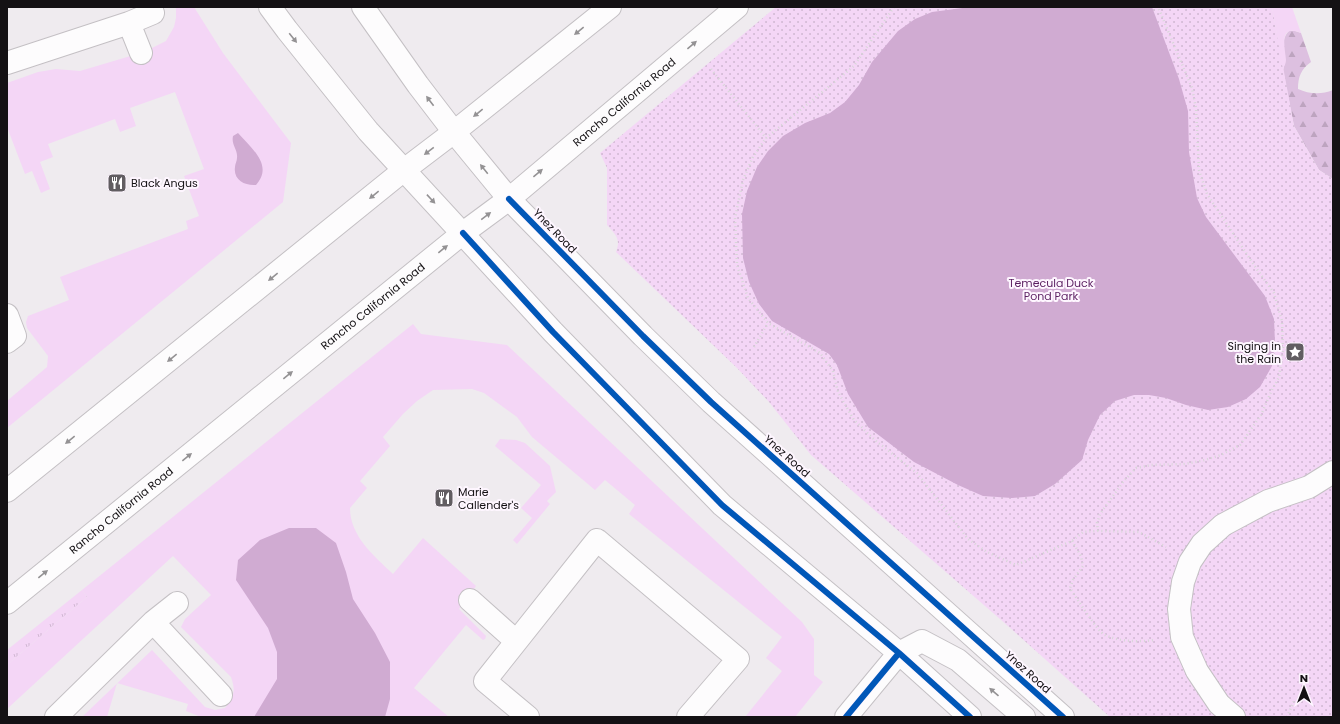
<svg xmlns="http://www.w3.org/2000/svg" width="1340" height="724" font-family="Poppins,sans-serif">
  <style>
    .grass { fill: url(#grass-tufts) }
    .forest { fill: url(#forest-firs) }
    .park { fill: url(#park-dots) }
    .garden { fill: #f4d6f6 }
    .water { fill: #d0abd2 }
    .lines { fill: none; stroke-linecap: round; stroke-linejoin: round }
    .minor-casing { stroke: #c4c0c4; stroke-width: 24 }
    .major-casing { stroke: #c4c0c4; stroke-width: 24 }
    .path { stroke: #d8d7d8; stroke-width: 2.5; stroke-dasharray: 1 3; stroke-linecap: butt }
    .minor { stroke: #fdfcfd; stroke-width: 22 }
    .major { stroke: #fdfcfd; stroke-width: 22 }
    .cycleway-casing { stroke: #fef6ff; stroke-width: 8 }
    .cycleway { stroke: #0057b8; stroke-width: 6 }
    .oneway { fill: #949294 }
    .labels { text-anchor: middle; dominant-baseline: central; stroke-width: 4; stroke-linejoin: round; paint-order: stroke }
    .street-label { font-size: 11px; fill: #141114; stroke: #fef6ff }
    .poi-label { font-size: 11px; fill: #141114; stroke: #fef6ff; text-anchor: start }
    .park-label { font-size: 11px; fill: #5b1f61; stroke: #fef6ff }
  </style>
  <defs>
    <pattern id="grass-tufts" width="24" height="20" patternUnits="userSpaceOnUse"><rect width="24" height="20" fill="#f4d6f6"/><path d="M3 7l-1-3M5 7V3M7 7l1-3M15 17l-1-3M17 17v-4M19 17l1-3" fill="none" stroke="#d0b7d2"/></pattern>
    <pattern id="forest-firs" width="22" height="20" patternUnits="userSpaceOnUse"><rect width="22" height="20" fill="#ddc0e0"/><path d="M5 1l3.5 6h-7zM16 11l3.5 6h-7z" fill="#bda4bf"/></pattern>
    <pattern id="park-dots" width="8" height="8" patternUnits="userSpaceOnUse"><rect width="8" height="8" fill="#f4d6f6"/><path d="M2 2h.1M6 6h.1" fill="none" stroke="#d0b7d2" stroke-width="1.8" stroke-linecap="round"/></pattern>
  </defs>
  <rect width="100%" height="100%" fill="#efebef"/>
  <path class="grass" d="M82,590L87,597L7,665V650Z"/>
  <path class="forest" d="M1289,31H1295L1301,33L1311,62C1301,69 1298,77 1298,89C1309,94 1321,95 1333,90V179L1319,170L1294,126L1283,70C1288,55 1278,42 1289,31Z"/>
  <path class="park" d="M776,7H1272L1294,126L1319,170L1333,179V717H1110L1000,619L811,455L769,402L737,368L616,252C621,239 616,235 607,225V168L600,153Z"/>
  <path class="garden" d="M176,7H194L223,53L291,143L283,202L7,428V401L47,367L48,356L27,328L26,322L28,316L69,300L60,277L188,229L186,221L199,216L184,176L204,169L175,92L130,108L136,126L120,132L115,119L48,144L53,157L40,162L50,189L41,193L32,171L25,174L7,127V83L38,72L56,69L80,71L144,52L166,41L174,27L176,18Z
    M1272,7H1292L1301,33C1278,23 1285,48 1286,60C1286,63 1284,67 1283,70Z
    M413,324L421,334L507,345L802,622L814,639V675L823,682L795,717H745L782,671L766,658L782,637L629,514L635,505L605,480L595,490L532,437L517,417L484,393L472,389L433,390L417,401L403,414L383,437L390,446L360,481L367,488L350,508C350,536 374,556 393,574L423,538L476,586L459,609L486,636L485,639L483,640L466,625L414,688L449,717H201L186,711L188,704L117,683L107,717H82L152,650L205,707L215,710L225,708C234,697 236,691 231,677L181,627L185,619L211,595L173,556L7,709V665L87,597L82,590Z
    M500,439L516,440L525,443L550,466L556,492L547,501L550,504L517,544L513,540L532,518L521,508L541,485L495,446Z"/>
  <path class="water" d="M970,7H1152L1179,79L1188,111L1189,152L1197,198L1206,217L1265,296L1274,319L1275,343L1272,366L1260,387L1246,399L1228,407L1208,410L1186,405L1166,398L1149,395H1134L1115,401L1100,415L1088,440L1082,460L1055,484L1035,496L1012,498L983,496L958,485L914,462L868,427L848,394L837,365L829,354L772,321L759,304L749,282L743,258L742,214L747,191L757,167L768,151L783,136L805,123L830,113L845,102L859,85L872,62L898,31L915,19L932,12Z
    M238,133C251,148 274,165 256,185C245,186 233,180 235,167C235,164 237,161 237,158C238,149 231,145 233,136Z
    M289,528H316L336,543L346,572L353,599L375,633L390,662V699L385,717H254L277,679V652L268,628L236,580L238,560L260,540Z"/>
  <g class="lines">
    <g class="minor-casing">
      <path id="minor" d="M129,23L153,13L150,7
        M7,63L129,23L141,53
        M7,315L15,336L7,342
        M470,600L516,641
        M153,622L221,695
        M56,717L153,622L177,603
        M528,717L485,681L597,540L738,659L688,717
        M846,717L899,653
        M1234,717L1219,704L1197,671L1182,637L1179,609L1183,582L1190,562L1202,544L1223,525L1268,501L1309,487L1333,472"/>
    </g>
    <g class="major-casing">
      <g id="major">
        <path d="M270,7L287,30L368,131L553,332L722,505L899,653L970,717"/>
        <path d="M363,7L418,85L454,132L509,199L643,336L711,402L1063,717"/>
        <path d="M7,491L404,170L454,132L610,7"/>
        <path id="s1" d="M7,603L463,233L509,199L737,7"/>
        <path d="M899,653L922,641L958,660L1024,717"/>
      </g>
    </g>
    <path class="path" d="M894,7L854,66L766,138L753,157L743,180L735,218L737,265L748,298L768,323L820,353L833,371L838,392L854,420L876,441L917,473L968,539L987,552L1016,565L1072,541L1083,532L1098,531L1139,532L1166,547
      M711,69L766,138
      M754,347L768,323
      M1098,531L1097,523L1100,514L1123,482L1136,468L1151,465L1185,464L1205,460L1221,455L1240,445L1261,415L1271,392L1279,377L1283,350L1282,321L1274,293L1256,268L1207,194L1199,170L1196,108L1192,88L1158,7
      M1072,541L1081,556L1083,566L1073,580L1070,588C1075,596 1098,632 1105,635C1120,642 1138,642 1154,640
      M1287,717L1294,701"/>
    <use href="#minor" class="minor"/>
    <use href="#major" class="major"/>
    <g class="cycleway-casing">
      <path id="cycleway" d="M509,199L643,336L711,402L1063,717
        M463,233L553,332L722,505L899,653L970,717
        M846,717L899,653"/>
    </g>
    <use href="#cycleway" class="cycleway"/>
  </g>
  <defs><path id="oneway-solid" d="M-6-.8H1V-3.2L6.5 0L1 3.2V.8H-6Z"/></defs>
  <g class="oneway">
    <use href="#oneway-solid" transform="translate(579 31) rotate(141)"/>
    <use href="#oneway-solid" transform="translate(293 38) rotate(51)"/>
    <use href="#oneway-solid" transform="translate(692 45) rotate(-40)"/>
    <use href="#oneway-solid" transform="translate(430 101) rotate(-127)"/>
    <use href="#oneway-solid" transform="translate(478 113) rotate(141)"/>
    <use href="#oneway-solid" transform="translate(429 151) rotate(143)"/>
    <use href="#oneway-solid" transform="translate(484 169) rotate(-129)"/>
    <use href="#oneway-solid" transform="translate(538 173) rotate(-40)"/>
    <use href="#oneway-solid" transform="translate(374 195) rotate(141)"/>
    <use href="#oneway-solid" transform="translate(431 199) rotate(47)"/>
    <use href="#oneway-solid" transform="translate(486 216) rotate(-37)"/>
    <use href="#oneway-solid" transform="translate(443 249) rotate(-39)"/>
    <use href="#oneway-solid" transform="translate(273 277) rotate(141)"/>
    <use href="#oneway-solid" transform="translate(172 358) rotate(141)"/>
    <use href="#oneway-solid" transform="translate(288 375) rotate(-39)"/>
    <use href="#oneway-solid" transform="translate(70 440) rotate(141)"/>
    <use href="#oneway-solid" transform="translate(187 457) rotate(-39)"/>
    <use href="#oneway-solid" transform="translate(43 574) rotate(-39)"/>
    <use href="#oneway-solid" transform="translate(994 692) rotate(-139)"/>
  </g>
  <defs>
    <g id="restaurant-square" transform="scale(1)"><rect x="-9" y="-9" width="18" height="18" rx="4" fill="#615d61" stroke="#fef6ff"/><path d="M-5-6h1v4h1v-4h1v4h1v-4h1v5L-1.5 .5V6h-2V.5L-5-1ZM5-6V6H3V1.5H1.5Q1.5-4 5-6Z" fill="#fff"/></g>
    <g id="sight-square" transform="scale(1)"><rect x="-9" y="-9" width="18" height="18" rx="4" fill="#615d61" stroke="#fef6ff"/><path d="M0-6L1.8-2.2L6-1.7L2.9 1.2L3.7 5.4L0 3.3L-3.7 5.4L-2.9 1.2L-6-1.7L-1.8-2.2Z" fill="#fff"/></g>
  </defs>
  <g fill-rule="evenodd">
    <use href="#restaurant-square" x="117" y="183"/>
    <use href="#sight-square" x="1295" y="352"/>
    <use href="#restaurant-square" x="444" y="498"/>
  </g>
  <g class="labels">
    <g class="street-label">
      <text stroke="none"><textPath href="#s1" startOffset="795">Rancho California Road</textPath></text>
      <text transform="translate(555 231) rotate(46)">Ynez Road</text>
      <text stroke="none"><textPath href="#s1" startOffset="471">Rancho California Road</textPath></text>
      <text transform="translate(787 456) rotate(42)">Ynez Road</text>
      <text stroke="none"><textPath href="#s1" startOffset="147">Rancho California Road</textPath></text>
      <text transform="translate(1028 672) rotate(42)">Ynez Road</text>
    </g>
    <g class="poi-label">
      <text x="131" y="183">Black Angus</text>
      <text x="1281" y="346" text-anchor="end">Singing in<tspan x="1281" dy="13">the Rain</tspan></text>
      <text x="458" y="492">Marie<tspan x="458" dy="13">Callender's</tspan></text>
    </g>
    <g class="park-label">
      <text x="1051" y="283">Temecula Duck<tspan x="1051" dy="13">Pond Park</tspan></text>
    </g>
  </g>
  <rect width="1340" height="724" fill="none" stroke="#141114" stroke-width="16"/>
  <g transform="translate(1304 688)" stroke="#fef6ff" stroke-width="3" paint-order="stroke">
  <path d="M0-3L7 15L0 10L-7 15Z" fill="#141114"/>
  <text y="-6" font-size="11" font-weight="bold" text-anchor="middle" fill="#141114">N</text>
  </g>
</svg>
